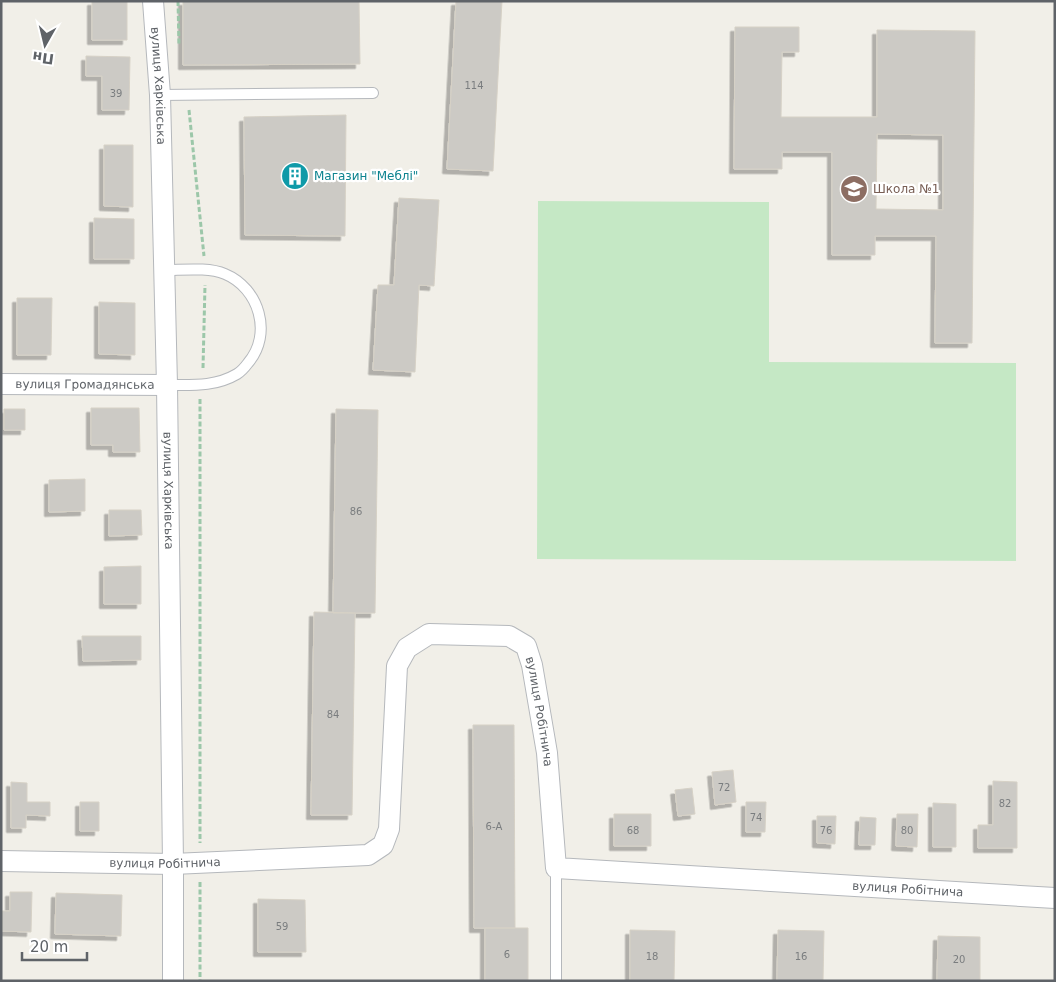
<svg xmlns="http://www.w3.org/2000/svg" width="1056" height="982" font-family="'DejaVu Sans',sans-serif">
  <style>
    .green { fill: #c5e8c5 }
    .building { fill: #cccac5; stroke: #d6d1c6; fill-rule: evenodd; filter: url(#shadow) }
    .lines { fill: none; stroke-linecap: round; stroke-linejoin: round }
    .lane-casing { stroke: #b5b8bc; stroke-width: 12 }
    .street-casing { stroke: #b5b8bc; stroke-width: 22 }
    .path { stroke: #9cc7a9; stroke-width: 3; stroke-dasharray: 5 2.5; stroke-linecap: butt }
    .lane { stroke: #fff; stroke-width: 10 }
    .street { stroke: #fff; stroke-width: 20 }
    .labels { text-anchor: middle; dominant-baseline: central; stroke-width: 4.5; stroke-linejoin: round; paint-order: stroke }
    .number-label { font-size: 10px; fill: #7a7d7f }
    .street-label { font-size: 12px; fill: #5f6368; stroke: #fff }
    .culture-label { font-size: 12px; fill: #0d838f; stroke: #fff; text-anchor: start }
    .education-label { font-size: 12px; fill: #785e54; stroke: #fff; text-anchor: start }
  </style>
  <defs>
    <filter id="shadow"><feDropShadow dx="-4.5" dy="4.5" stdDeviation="0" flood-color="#0004"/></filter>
  </defs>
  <rect width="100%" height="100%" fill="#f1efe8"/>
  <path class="green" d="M538,201L769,202V362L1016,363V561L537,559Z"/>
  <path class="building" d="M92,1H127V40H92Z
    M183,1H359L360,64L183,65Z
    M456,1H502L493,171L447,169Z
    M735,27H799V52H782L781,117H877V30L975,31L972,343H935L936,236H875V255H832V152H782V169H734ZM877,134L943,135V210L876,209Z
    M86,56L130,57L129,110H102V76H86Z
    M346,115L345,236L245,235L244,117Z
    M104,145H133V207L104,206Z
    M399,198L439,200L434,286L419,285L415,372L373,370L378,285H394Z
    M94,218L134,219V259H94Z
    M17,298H52L51,355H17Z
    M99,302L135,303V355L99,354Z
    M91,408H139L140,452H113V445H91Z
    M4,409H25V430H4Z
    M336,409L378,410L375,613H333Z
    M85,479V511L49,512V480Z
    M109,510H141L142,535L109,536Z
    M141,566V604H104V567Z
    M314,612L355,613L352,815H311Z
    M82,636H141V660L83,661Z
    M473,725H514L515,928H474Z
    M733,770L736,802L715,805L712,772Z
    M993,781L1017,782V848H978V825H993Z
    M11,782L27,783V802H50V816L26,815V828H11Z
    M692,788L695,814L678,816L675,790Z
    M80,802H99V831H80Z
    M746,802H766L765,832H746Z
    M933,803L956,804V847H933Z
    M614,814H651V846H614Z
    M897,814H918L917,847L896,846Z
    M817,816H836L835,844L817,843Z
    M860,817L876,818L875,845H859Z
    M10,892H32L31,932L2,931V911H10Z
    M56,893L122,895L121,936L55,934Z
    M258,899L305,900L306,952H258Z
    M485,928H528V981H485Z
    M630,930L675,931L674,981H630Z
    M778,930L824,931L823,981H777Z
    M938,936L980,937V981H937Z"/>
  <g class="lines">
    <g class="lane-casing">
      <path id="lane" d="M160,95L373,93
        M164,270C183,270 208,267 225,274C259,288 273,334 248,363C245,367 242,371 237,374C215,387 192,385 167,385
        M556,981V868"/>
    </g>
    <g class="street-casing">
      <g id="street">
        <path id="s1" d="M153,1L160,95L167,385L173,864V981"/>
        <path id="s2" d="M1,384L167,385"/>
        <path id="s3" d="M1,861L173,864L368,855L383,845L389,829L397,666L407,648L429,634L509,636L526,646L532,665L547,753L556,868L1055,898"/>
      </g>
    </g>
    <path class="path" d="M178,1L179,46
      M189,110L204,256
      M203,368L205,285
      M200,399V843
      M200,882V981"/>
    <use href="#lane" class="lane"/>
    <use href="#street" class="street"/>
  </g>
  <defs>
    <g id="building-disc" transform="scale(1.4375)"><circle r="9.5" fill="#0f9aa8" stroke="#fff"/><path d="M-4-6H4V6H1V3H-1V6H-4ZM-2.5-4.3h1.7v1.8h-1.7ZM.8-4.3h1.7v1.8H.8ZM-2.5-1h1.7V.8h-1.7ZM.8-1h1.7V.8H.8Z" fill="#fff"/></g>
    <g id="school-disc" transform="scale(1.4375)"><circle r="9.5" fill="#8d6e63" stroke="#fff"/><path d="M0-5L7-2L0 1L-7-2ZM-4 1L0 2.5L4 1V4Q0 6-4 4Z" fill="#fff"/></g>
  </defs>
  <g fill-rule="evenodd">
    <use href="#building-disc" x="295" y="176"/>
    <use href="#school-disc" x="854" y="189"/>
  </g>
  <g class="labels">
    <g class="number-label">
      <text x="474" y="85">114</text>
      <text x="116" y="93">39</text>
      <text x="356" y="511">86</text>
      <text x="333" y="714">84</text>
      <text x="724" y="787">72</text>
      <text x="1005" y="803">82</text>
      <text x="756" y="817">74</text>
      <text x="494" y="826">6-А</text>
      <text x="633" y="830">68</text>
      <text x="826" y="830">76</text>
      <text x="907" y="830">80</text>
      <text x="282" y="926">59</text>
      <text x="507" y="954">6</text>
      <text x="652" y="956">18</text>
      <text x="801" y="956">16</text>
      <text x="959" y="959">20</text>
    </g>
    <g class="street-label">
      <text stroke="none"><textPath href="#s1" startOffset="85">вулиця Харківська</textPath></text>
      <text stroke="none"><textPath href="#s2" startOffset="84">вулиця Громадянська</textPath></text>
      <text stroke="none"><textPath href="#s1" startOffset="490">вулиця Харківська</textPath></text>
      <text stroke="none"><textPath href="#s3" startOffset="779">вулиця Робітнича</textPath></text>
      <text stroke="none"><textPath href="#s3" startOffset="164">вулиця Робітнича</textPath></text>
      <text stroke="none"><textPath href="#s3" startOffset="1289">вулиця Робітнича</textPath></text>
    </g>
    <g class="culture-label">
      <text x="314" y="176">Магазин "Меблі"</text>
    </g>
    <g class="education-label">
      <text x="873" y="189">Школа №1</text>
    </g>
  </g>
  <rect width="1056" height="982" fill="none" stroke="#5f6368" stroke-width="5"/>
  <g transform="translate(45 45) rotate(188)" stroke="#ffffff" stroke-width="4" paint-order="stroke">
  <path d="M0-4L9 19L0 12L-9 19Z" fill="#5f6368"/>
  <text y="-8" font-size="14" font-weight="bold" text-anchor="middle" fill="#5f6368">Пн</text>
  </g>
  <path d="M22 952v8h65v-8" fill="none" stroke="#5f6368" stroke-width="2.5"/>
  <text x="30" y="952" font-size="15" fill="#5f6368" stroke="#ffffff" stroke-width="4" paint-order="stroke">20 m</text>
</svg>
